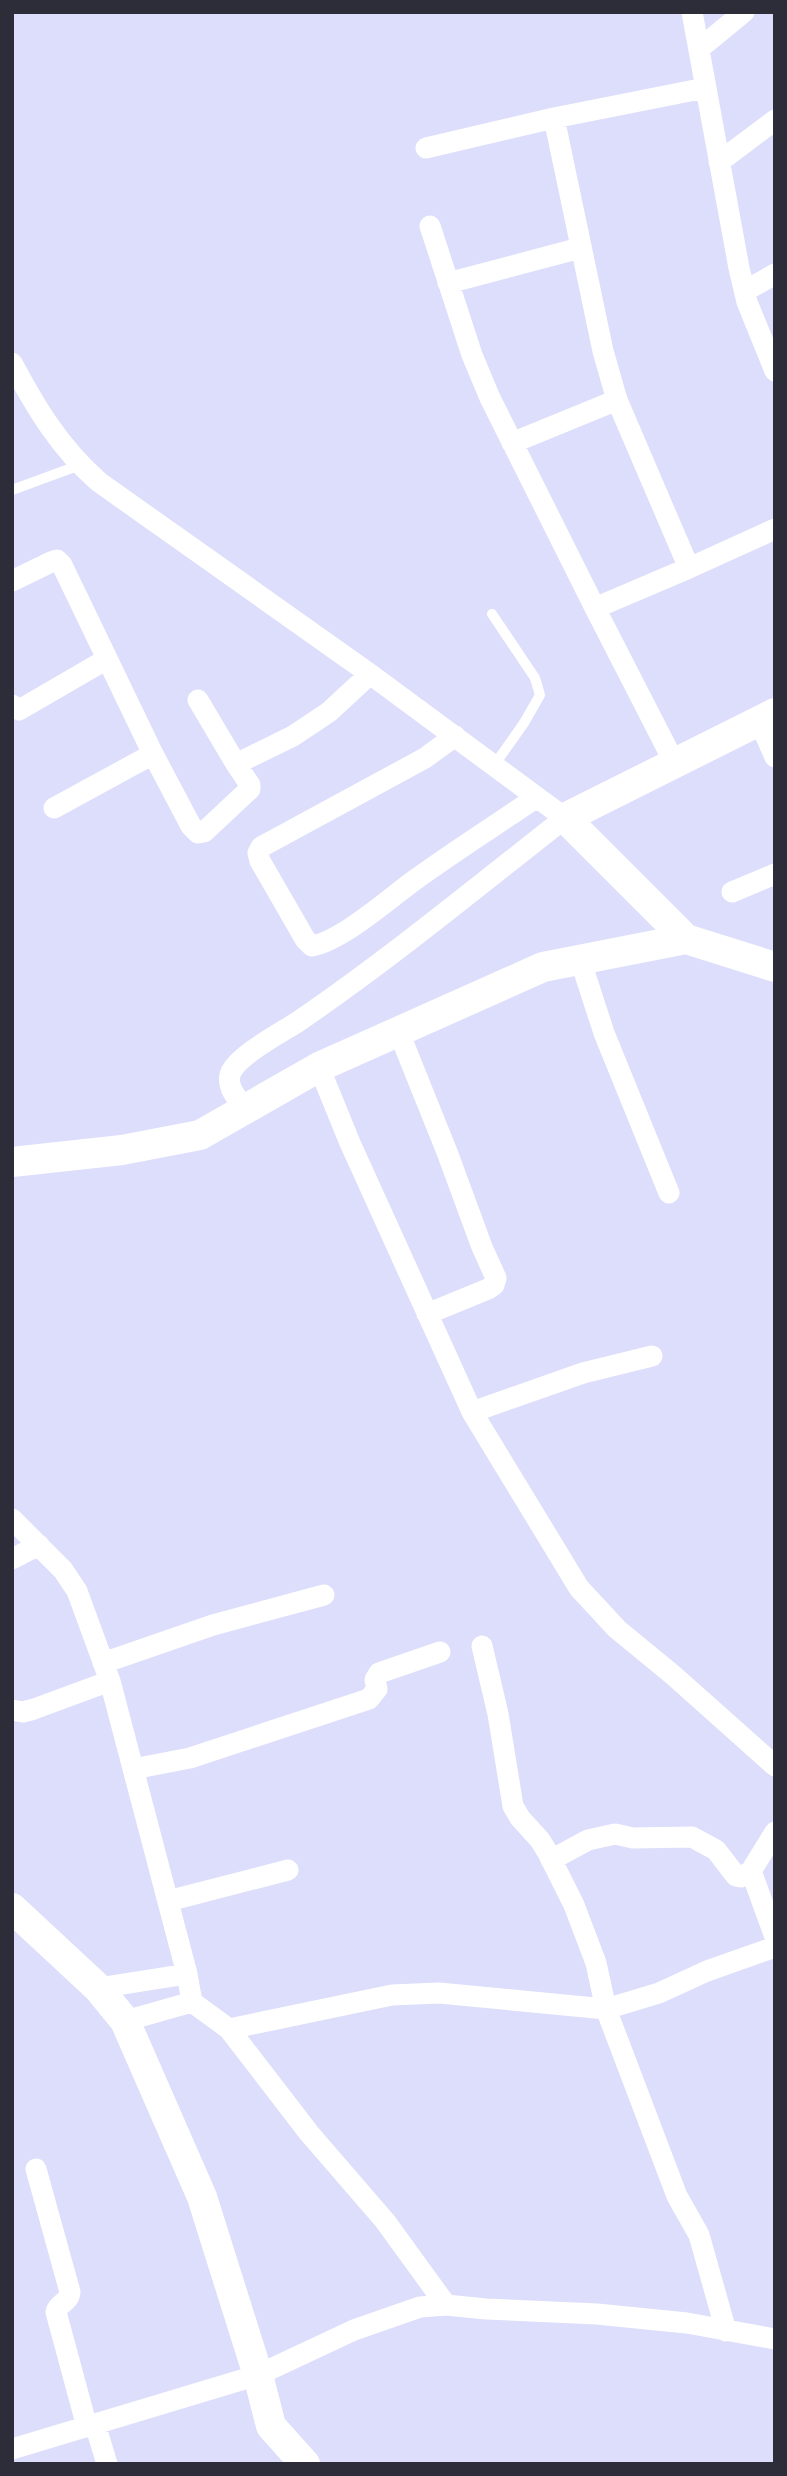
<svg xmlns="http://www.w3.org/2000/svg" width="787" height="2476" font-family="Manrope,sans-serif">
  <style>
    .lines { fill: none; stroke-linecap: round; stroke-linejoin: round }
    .lane { stroke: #fff; stroke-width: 10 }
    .street { stroke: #fff; stroke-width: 21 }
    .secondary { stroke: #fff; stroke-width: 30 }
  </style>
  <rect width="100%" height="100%" fill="#dcdefb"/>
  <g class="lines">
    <path class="lane" d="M12,490L80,465
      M492,614L535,678L540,695L524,723L495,764"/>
    <path class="street" d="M692,12L739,268L747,302L775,371
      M699,49L744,12
      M554,118L603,351L617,400L689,568
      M426,148L554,118L705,88
      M719,162L775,120
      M430,226L472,355L490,398L595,608L689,568L775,529
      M448,283L580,248
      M745,291L775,274
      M12,363C36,408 60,448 99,482L370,674L565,818C477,887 391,958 299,1021C281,1033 240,1054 231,1072C225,1086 237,1098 245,1109
      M512,443L617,400
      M12,581L51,562L57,560L62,565L153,754L191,826L198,833L204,832L250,789V785L236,764L293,736L329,712L370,674
      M595,608L675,764
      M198,700L236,764
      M12,705L19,710L26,706L107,659
      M759,721L775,757
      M455,736L425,758L261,847L258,853L260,861L305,939L312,946C341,941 388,900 412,882C453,852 496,825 537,797
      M54,808L153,754
      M732,892L775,874
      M580,959L604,1033L669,1193
      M398,1030L447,1152L482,1247L496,1278L494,1285L488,1289L427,1314
      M319,1067L350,1143L472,1412L579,1588L617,1629L673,1675L775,1766
      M472,1412L583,1373L652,1356
      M12,1519L63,1570L77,1591L110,1681L187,1974L98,1988
      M12,1559L39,1545
      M482,1646L498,1714L513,1806L520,1818L540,1840L548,1853L574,1905L596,1963L606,2009L677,2196L699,2235L726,2331
      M103,1663L213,1625L324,1595
      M12,1710L23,1712L34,1709L110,1681
      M133,1769L190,1758L369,1699L377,1689L375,1680L379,1673L440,1652
      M551,1860L588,1840L615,1834L633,1838L692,1837L716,1850L736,1876L741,1877L751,1871L775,1832
      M751,1871L775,1937
      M168,1901L288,1870
      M187,1974L192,2002L229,2029L309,2133L385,2221L446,2305
      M125,2021L192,2002
      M229,2029L392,1995L439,1993L606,2009L659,1993L707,1971L775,1947
      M36,2169L70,2292C69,2303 58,2303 56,2312L87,2427
      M95,2424L107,2464
      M12,2449L258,2375L354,2330L420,2307L446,2305L486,2309L597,2314L687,2323L775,2339"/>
    <path class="secondary" d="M686,939L565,818L775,713
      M12,1162L122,1150L200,1135L319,1067L543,967L686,939L775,967
      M12,1908L98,1988L125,2021L202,2197L258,2375L271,2426L305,2464"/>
  </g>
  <rect width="787" height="2476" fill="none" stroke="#2c2d38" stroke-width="28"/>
</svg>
